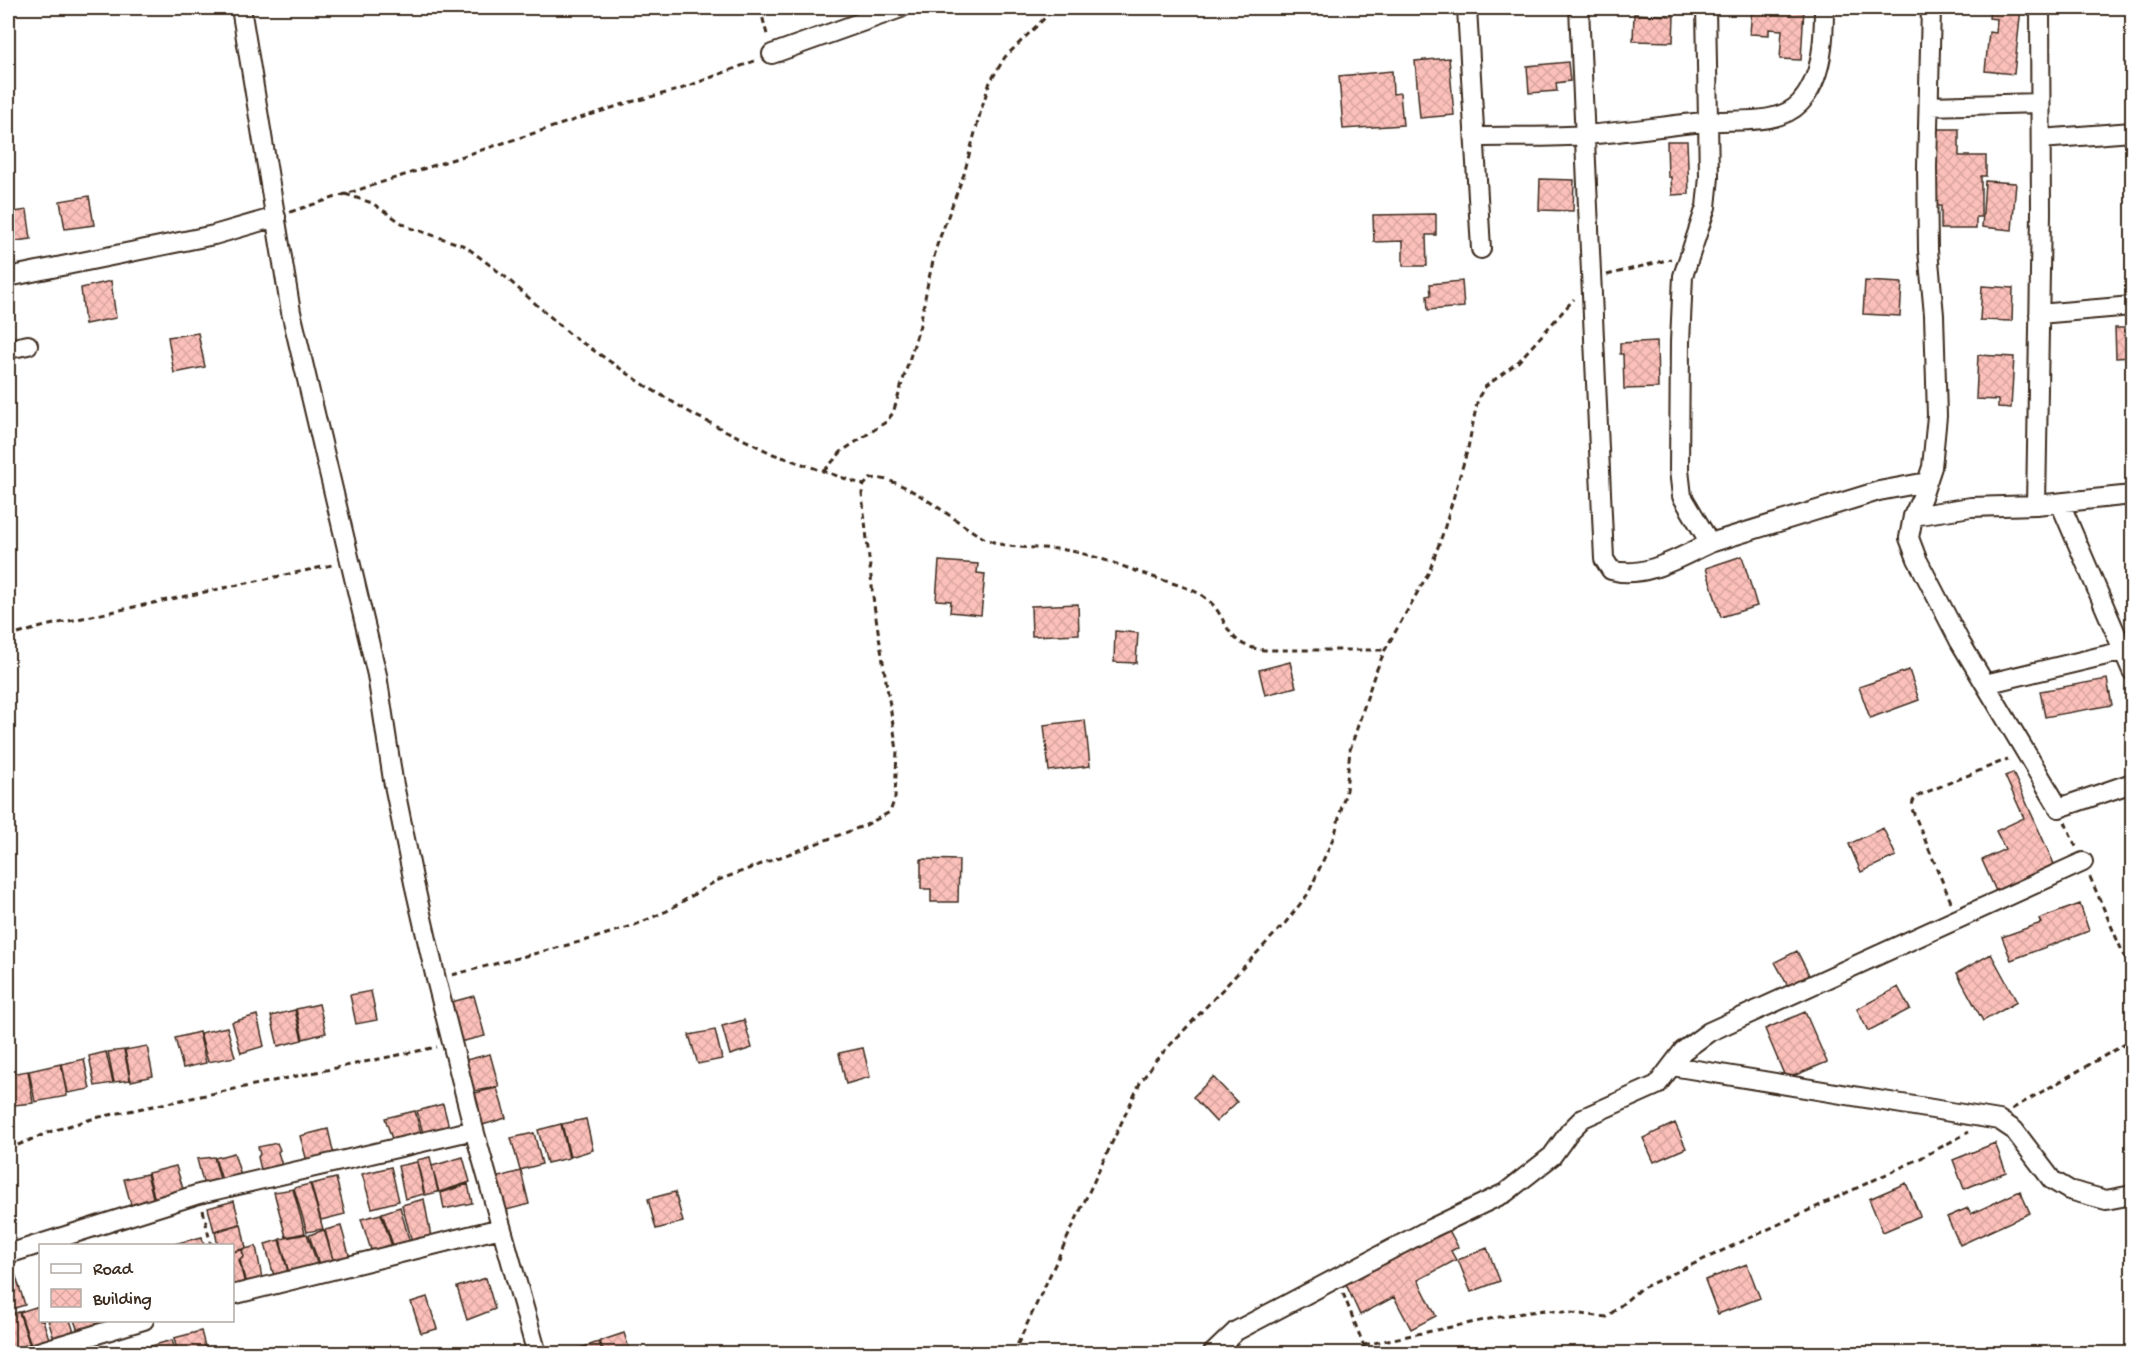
<svg xmlns="http://www.w3.org/2000/svg" width="2140" height="1361" font-family="'Gochi Hand',sans-serif">
  <style>
    .building { fill: url(#building-cross-hatch); stroke: #3b2a1e; stroke-width: 1.5 }
    .lines { fill: none; stroke-linecap: round; stroke-linejoin: round }
    .minor-casing { stroke: #3b2a1e; stroke-width: 22 }
    .path { stroke: #3b2a1e; stroke-width: 3; stroke-dasharray: 6 4.5; stroke-linecap: butt }
    .minor { stroke: #fff; stroke-width: 18 }
  </style>
  <defs>
    <pattern id="building-cross-hatch" width="8" height="8" patternUnits="userSpaceOnUse" patternTransform="scale(1.5)"><rect width="8" height="8" fill="#fcc0ba"/><path d="M0 0l8 8M0 8l8-8" fill="none" stroke="#d9a59f"/></pattern>
  </defs>
  <rect width="100%" height="100%" fill="#fff"/>
  <filter id="ink" filterUnits="userSpaceOnUse"><feTurbulence type="fractalNoise" baseFrequency=".0167" numOctaves="2"/><feDisplacementMap in="SourceGraphic" scale="12" xChannelSelector="R" yChannelSelector="G"/><feConvolveMatrix kernelMatrix="1 2 1 2 8 2 1 2 1" color-interpolation-filters="sRGB"/></filter>
  <g filter="url(#ink)">
    <path class="building" d="M1293,8H1316L1315,15L1293,11Z
      M1389,8H1439L1390,12Z
      M1752,8H1804L1801,60L1780,59L1782,30L1769,29V35L1750,34Z
      M1990,8H2021L2014,74L1985,71L1989,32L1996,33L1997,19L1989,18Z
      M1634,14L1674,16L1673,42L1633,41Z
      M1449,58L1454,115L1420,118L1415,61Z
      M1568,62L1570,81L1556,83L1557,91L1529,93L1527,66Z
      M1392,71L1393,94L1400,93L1403,125L1343,129L1339,76Z
      M1930,129H1959V156H1986V176H1981V217H1976V229H1941V206H1931Z
      M1667,141H1687L1689,194L1672,195L1671,177H1668Z
      M1540,179L1574,180L1573,211L1539,210Z
      M1985,181L2016,183L2012,230L1982,227Z
      M89,196L94,225L65,229L60,201Z
      M27,210L31,239L8,242V213Z
      M1436,214V235H1426L1427,266H1403V241L1374,242L1373,215Z
      M8,243H9L15,269L8,270Z
      M111,281L116,318L85,324L81,288Z
      M1462,281L1464,307L1428,310L1427,296L1431,295L1430,284Z
      M1865,281L1902,283L1900,316L1863,314Z
      M1982,286L2013,288L2012,321L1980,320Z
      M2115,328H2132V357L2116,358Z
      M198,333L205,367L174,373L168,337Z
      M1657,341L1658,388L1624,389L1623,354H1620V343Z
      M1978,355L2014,357L2011,408L1998,407V400L1976,399Z
      M1742,556L1757,606L1721,617L1706,568Z
      M939,561L978,564L977,573L985,574L981,615L950,612L951,601L936,600Z
      M1078,604L1079,634L1032,636L1031,606Z
      M1115,631L1138,633L1136,663L1114,662Z
      M1290,662L1296,687L1265,695L1259,670Z
      M1909,670L1919,700L1870,718L1859,687Z
      M2107,679L2112,705L2045,717L2040,691Z
      M1085,720L1090,766L1049,771L1044,725Z
      M2013,773L2054,864L1996,891L1982,860L2005,849L1996,831L2024,818L2005,776Z
      M1883,828L1896,856L1861,872L1849,844Z
      M921,859L959,860L958,902H931V889H921Z
      M2080,904L2089,931L2011,960L2002,937L2041,923L2039,919Z
      M1797,951L1811,979L1790,990L1775,962Z
      M1991,954L2017,1002L1983,1021L1957,973Z
      M1898,987L1910,1009L1868,1031L1857,1009Z
      M371,991L377,1020L356,1024L350,995Z
      M474,996L485,1036L455,1043L444,1004Z
      M319,1004L326,1033L303,1039L296,1009Z
      M295,1010L302,1040L278,1046L271,1016Z
      M1805,1012L1827,1062L1786,1079L1765,1029Z
      M257,1015L264,1046L241,1053L232,1022Z
      M744,1020L752,1048L730,1055L722,1026Z
      M227,1027L235,1057L208,1062L200,1033Z
      M715,1030L722,1059L698,1064L689,1035Z
      M199,1032L206,1063L183,1068L175,1038Z
      M147,1046L153,1076L131,1081L125,1050Z
      M863,1048L870,1077L846,1084L839,1053Z
      M124,1050L130,1080L114,1082L108,1052Z
      M106,1052L113,1083L95,1086L89,1056Z
      M490,1054L499,1087L474,1091L466,1060Z
      M84,1059L90,1089L68,1093L62,1064Z
      M61,1064L67,1096L35,1102L29,1071Z
      M28,1071L33,1103L14,1105L9,1074Z
      M8,1073L13,1106L8,1107Z
      M1213,1077L1237,1102L1216,1122L1193,1097Z
      M497,1088L506,1118L479,1126L470,1094Z
      M443,1104L450,1131L424,1137L417,1111Z
      M415,1111L422,1137L394,1145L385,1118Z
      M586,1119L593,1150L570,1157L562,1124Z
      M1675,1123L1686,1148L1654,1162L1643,1138Z
      M561,1124L569,1158L547,1163L538,1130Z
      M328,1129L334,1155L307,1161L300,1136Z
      M534,1133L542,1164L520,1170L511,1138Z
      M277,1143L280,1150L278,1152L283,1169L262,1174L258,1157L260,1154L258,1147Z
      M1995,1143L2006,1172L1964,1189L1953,1160Z
      M234,1153L242,1179L223,1183L215,1158Z
      M214,1157L221,1183L204,1186L197,1159Z
      M430,1157L438,1192L425,1195L417,1160Z
      M463,1157L470,1182L439,1192L432,1166Z
      M417,1162L424,1194L405,1199L398,1166Z
      M176,1166L184,1192L155,1200L148,1173Z
      M391,1167L399,1201L372,1208L362,1174Z
      M521,1171L529,1204L499,1212L491,1179Z
      M147,1174L154,1201L131,1205L124,1179Z
      M336,1178L345,1214L321,1220L311,1184Z
      M1906,1183L1920,1216L1883,1232L1869,1199Z
      M310,1184L323,1229L307,1232L294,1188Z
      M468,1184L472,1203L444,1209L441,1193Z
      M293,1189L305,1233L286,1237L274,1192Z
      M2020,1191L2030,1213L1960,1245L1947,1217L1968,1208L1971,1214Z
      M675,1192L683,1222L656,1229L648,1199Z
      M424,1199L431,1237L412,1242L402,1205Z
      M234,1201L240,1224L214,1231L208,1208Z
      M400,1207L410,1243L394,1248L382,1213Z
      M381,1214L393,1249L373,1256L361,1219Z
      M241,1224L246,1248L232,1252V1246H218L215,1232Z
      M341,1226L351,1262L335,1267L325,1230Z
      M1448,1228L1458,1247L1451,1251L1456,1260L1418,1280L1436,1316L1411,1329L1394,1297L1360,1315L1345,1282Z
      M324,1230L335,1266L321,1270L309,1235Z
      M307,1234L319,1269L290,1277L280,1239Z
      M202,1237L204,1246H175L174,1244Z
      M279,1240L290,1279L276,1283L265,1244Z
      M256,1246L263,1284L247,1288L240,1260L244,1257L242,1250Z
      M1487,1248L1500,1281L1471,1292L1458,1260Z
      M242,1250L243,1256L239,1260L246,1289L233,1292L232,1252Z
      M1747,1264L1760,1298L1718,1314L1705,1280Z
      M13,1267L25,1305L8,1310V1268Z
      M486,1278L495,1309L467,1320L457,1287Z
      M427,1297L437,1329L421,1333L411,1302Z
      M39,1306L40,1320H43L50,1342L32,1348L20,1312Z
      M19,1312L31,1349L18,1354H8V1315Z
      M48,1320H70L75,1335L55,1342Z
      M74,1320H98L100,1327L79,1334Z
      M201,1331L207,1354H178L174,1338Z
      M624,1333L631,1354H604L600,1341Z
      M172,1340L176,1354H153L151,1346Z
      M599,1342L603,1354H578L577,1349Z
      M148,1347L150,1354H129Z"/>
    <g class="lines">
      <g class="minor-casing">
        <path id="minor" d="M241,8L291,312L377,675L393,780L414,883L436,979L474,1130L537,1354
          M1467,8L1481,249
          M1579,8L1604,559L1611,570C1644,580 1682,556 1710,543
          M1706,8L1709,177L1706,207L1683,276L1680,342L1679,470L1682,496L1710,543L1879,491L1927,482
          M2040,8L2041,213L2036,505L2132,495
          M772,54L901,8
          M1929,106L2040,103
          M1476,137C1512,136 1549,138 1585,135C1625,132 1664,126 1703,122C1733,118 1777,127 1800,103C1823,78 1824,39 1824,8
          M2041,139L2132,132
          M8,277L214,235L276,217
          M2039,314L2132,306
          M8,349L28,345
          M2060,503L2132,671
          M2036,505L1971,507L1913,516L1909,538L1917,559L1960,642L2059,808L2132,783
          M1913,516L1922,497L1932,467L1937,416L1934,315L1928,250L1927,167L1931,8
          M1985,684L2132,649
          M1672,1066L1999,1120L2014,1130L2052,1180L2069,1190L2106,1200L2132,1195
          M8,1254L199,1194L474,1130
          M232,1295L501,1228
          M31,1354L144,1320
          M1212,1354L1236,1331L1432,1228L1505,1193L1552,1156L1570,1131L1583,1118L1657,1085L1683,1051L1709,1032L2083,862"/>
      </g>
      <path class="path" d="M760,8L768,38
        M345,194L372,203L408,227L465,246L503,275L571,335L646,386L696,416L773,454L864,485
        M290,212L627,103L678,90L757,60
        M1607,275L1671,259
        M824,471L842,451L886,422L893,413L920,325L928,282L937,245L964,174L981,110L990,82L1005,57L1055,8
        M8,637L45,626L332,565
        M2065,822L2076,847
        M2090,877L2132,974
        M1951,902L1912,809C1912,800 1914,798 1922,794L2008,759
        M452,975L591,939L635,925L667,911L716,881L866,825L890,812L895,798L897,750L874,605L862,493L864,485L870,479C900,472 958,525 984,538C1009,551 1039,546 1065,550C1096,555 1126,568 1156,578C1171,583 1189,587 1203,596C1231,615 1220,645 1264,650H1385
        M2012,1109L2132,1040
        M8,1149L52,1131L95,1118L437,1047
        M203,1210L211,1246
        M1343,1293L1367,1354
        M1364,1345L1509,1315L1545,1310L1607,1317L1640,1289L1919,1159L1969,1132
        M1013,1354L1140,1083L1156,1060L1286,922L1308,894L1335,834L1346,790L1350,750L1374,676L1385,650L1429,572L1443,533L1468,448L1478,398L1485,387L1518,362L1574,299"/>
      <use href="#minor" class="minor"/>
    </g>
  </g>
  <rect width="2140" height="1361" fill="none" stroke="#fff" stroke-width="30"/>
  <rect x="15" y="15" width="2110" height="1331" fill="none" stroke="#3b2a1e" stroke-width="2" filter="url(#ink)"/>
  <rect x="39" y="1244" width="195" height="78" fill="#ffffff" stroke="#b1aaa5" stroke-width="1.5"/>
  <rect x="51" y="1264" width="30" height="9" fill="#ffffff" stroke="#b1aaa5" stroke-width="1.5"/>
  <text x="93" y="1274" font-size="18" fill="#3b2a1e">Road</text>
  <rect x="51" y="1289" width="30" height="18" fill="url(#building-cross-hatch)" stroke="#b1aaa5" stroke-width="1.5"/>
  <text x="93" y="1304" font-size="18" fill="#3b2a1e">Building</text>
</svg>
